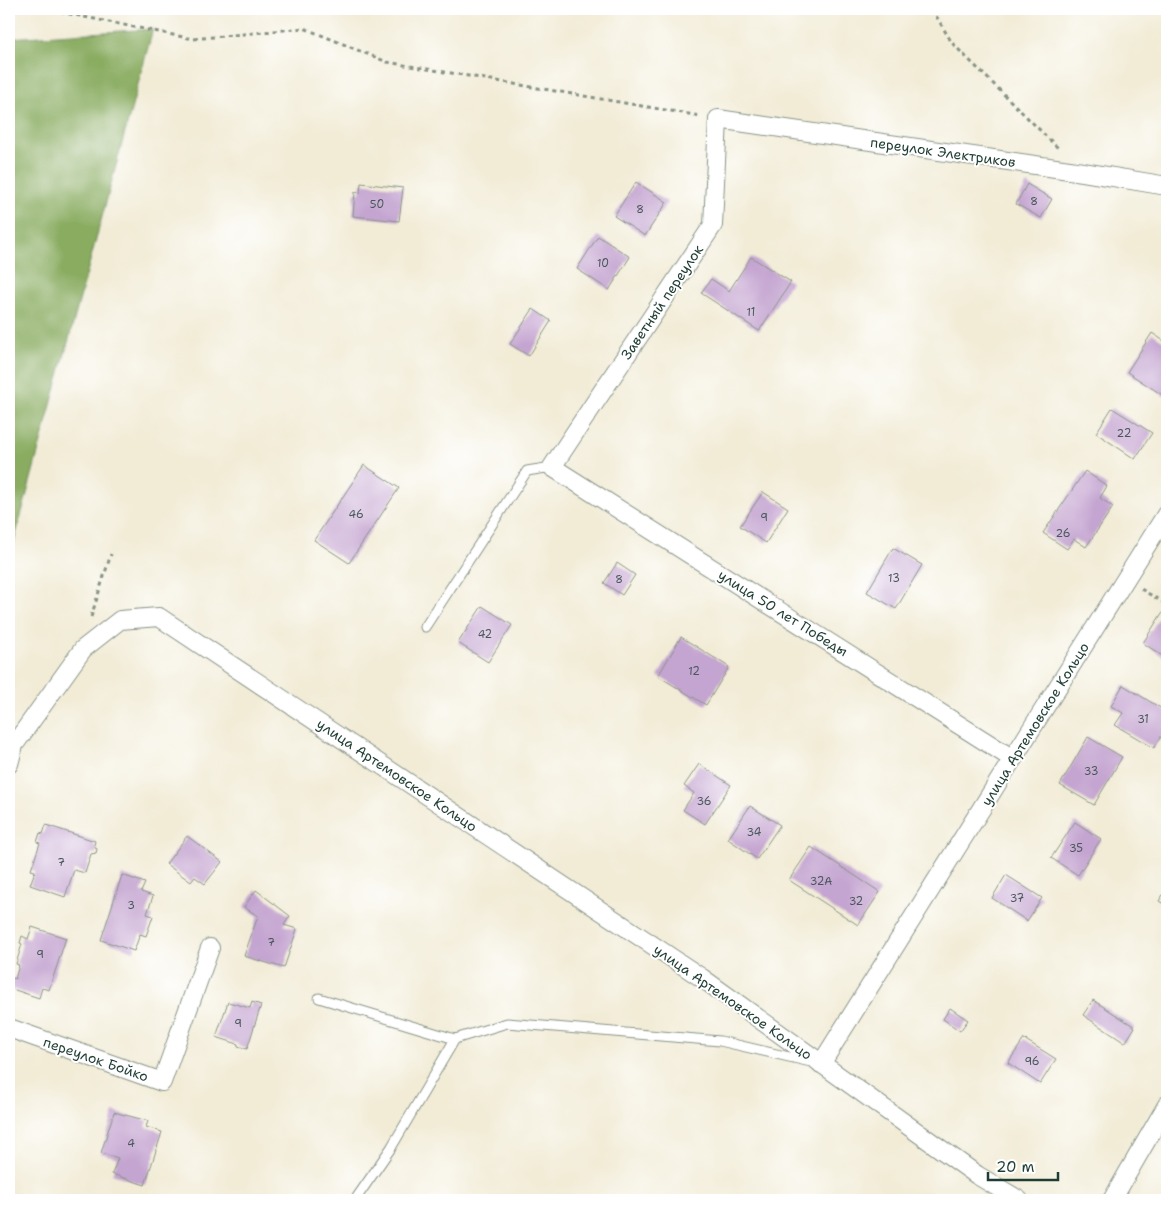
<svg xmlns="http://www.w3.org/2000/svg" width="1176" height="1209" font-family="'Shantell Sans',sans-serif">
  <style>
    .forest { fill: #89ac60; stroke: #54744a }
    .building { fill: #c4a4d0 }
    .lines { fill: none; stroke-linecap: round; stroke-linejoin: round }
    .service-casing { stroke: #889486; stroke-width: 11 }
    .minor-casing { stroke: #889486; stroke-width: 20 }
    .path { stroke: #889486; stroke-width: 3; stroke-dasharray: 4 4; stroke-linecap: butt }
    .service { stroke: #fff; stroke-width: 9 }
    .minor { stroke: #fff; stroke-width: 18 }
    .labels { text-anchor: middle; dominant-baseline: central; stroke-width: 4; stroke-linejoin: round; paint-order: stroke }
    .number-label { font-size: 11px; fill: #48575b }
    .street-label { font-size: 14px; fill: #1f3d34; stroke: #fff }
  </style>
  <rect width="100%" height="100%" fill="#fff"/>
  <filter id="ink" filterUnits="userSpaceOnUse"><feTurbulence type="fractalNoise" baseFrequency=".02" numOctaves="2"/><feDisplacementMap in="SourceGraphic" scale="10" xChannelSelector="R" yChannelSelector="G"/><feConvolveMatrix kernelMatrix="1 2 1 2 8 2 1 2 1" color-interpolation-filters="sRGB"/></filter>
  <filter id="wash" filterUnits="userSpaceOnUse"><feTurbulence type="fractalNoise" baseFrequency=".0096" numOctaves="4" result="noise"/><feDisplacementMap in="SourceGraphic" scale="20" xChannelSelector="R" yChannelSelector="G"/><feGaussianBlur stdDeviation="1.12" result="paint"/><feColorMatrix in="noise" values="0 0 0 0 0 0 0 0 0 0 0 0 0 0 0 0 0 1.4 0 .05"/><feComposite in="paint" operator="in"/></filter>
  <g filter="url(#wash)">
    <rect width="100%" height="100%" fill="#f2ecd7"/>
    <path class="forest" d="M153,29L9,560V38Z"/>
    <g id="blocks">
      <path class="building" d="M636,182L667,202L645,236L614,216Z
        M361,183L403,188L399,221L353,216L355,192L360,193Z
        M1027,184L1052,199L1041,218L1016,204Z
        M598,236L630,257L609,290L577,269Z
        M751,257L791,282L759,331L701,293L711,279L729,291Z
        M533,309L551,321L529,356L510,344Z
        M1152,333L1167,343V398L1127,372Z
        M1112,408L1152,433L1135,459L1096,433Z
        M364,465L399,488L349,563L314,540Z
        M1085,471L1107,486L1100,498L1113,507L1086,547L1074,539L1067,549L1043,533Z
        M763,492L788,508L766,543L740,526Z
        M893,548L922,565L896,609L867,592Z
        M617,563L635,575L622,595L604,583Z
        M482,606L512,625L488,662L458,643Z
        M1162,613L1167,616V659L1143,643Z
        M681,637L729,667L706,705L658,676Z
        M1123,685L1167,712V727L1154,748L1115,725L1123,713L1111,706Z
        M1088,737L1122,757L1094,805L1060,785Z
        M699,764L731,785L705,824L683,810L694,793L684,786Z
        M750,806L780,825L757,859L728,839Z
        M1075,822L1101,839L1078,875L1051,858Z
        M46,825L95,841L94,845L97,849L96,853L91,854L85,873L74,870L65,897L30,885L35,871L31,870L40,843L37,842L40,833L43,834Z
        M187,836L222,862L205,884L195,877L191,882L166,864Z
        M811,847L880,892L858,925L789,880Z
        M122,875L145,883L141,892L153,896L147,914L153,916L146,936L140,934L134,951L101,940Z
        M1006,875L1042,898L1027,921L992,898Z
        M1167,888V906L1159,901Z
        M256,890L290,916L284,925L297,929L284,968L244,956L258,916L244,907Z
        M32,927L66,938L49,990L42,988L39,998L9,988L10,977L15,979L19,965L16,964L22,944L20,943L22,936L28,939Z
        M1093,1000L1135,1027L1125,1043L1083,1015Z
        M228,1002L250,1008L252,1002L261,1005L247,1049L238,1046V1044L216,1037Z
        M950,1008L968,1020L960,1031L943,1019Z
        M1024,1039L1056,1059L1040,1084L1008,1063Z
        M114,1112L148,1121L146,1127L162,1132L145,1185L112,1174L118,1158L101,1153Z"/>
    </g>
  </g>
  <g filter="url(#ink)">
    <use href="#blocks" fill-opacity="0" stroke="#889486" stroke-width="1"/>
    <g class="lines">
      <g class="service-casing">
        <path id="service" d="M425,627L527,471L552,467
          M319,998L455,1039
          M355,1200L391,1148L455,1039L507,1023L720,1041L811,1062"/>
      </g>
      <g class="minor-casing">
        <path id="minor" d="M1013,759L552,467L713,225L718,119L1083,172L1167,186
          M9,764L14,745L83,649L120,620L159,617L702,978L977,1175L1019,1200
          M9,1028L162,1082L210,948
          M821,1064L1167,513
          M1112,1200L1167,1105"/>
      </g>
      <path class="path" d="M45,9L193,39L304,28L387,62L700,116
        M932,9L952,43L1058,148
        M1141,589L1167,605
        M91,617L111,554"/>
      <use href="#service" class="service"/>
      <use href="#minor" class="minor"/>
    </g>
  </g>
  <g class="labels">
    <g class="number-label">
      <text x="1034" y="201">8</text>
      <text x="377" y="204">50</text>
      <text x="640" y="209">8</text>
      <text x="603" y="263">10</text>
      <text x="751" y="312">11</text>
      <text x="1124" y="433">22</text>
      <text x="356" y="514">46</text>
      <text x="764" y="517">9</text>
      <text x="1063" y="533">26</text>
      <text x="894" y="578">13</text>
      <text x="619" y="579">8</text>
      <text x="485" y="634">42</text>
      <text x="694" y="671">12</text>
      <text x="1143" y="719">31</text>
      <text x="1091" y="771">33</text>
      <text x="704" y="801">36</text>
      <text x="754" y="832">34</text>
      <text x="1076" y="848">35</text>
      <text x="61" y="862">7</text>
      <text x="821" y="881">32А</text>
      <text x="1017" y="898">37</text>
      <text x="856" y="901">32</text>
      <text x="131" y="905">3</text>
      <text x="271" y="942">7</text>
      <text x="40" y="954">9</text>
      <text x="238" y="1023">9</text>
      <text x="1032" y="1061">96</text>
      <text x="131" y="1143">4</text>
    </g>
    <g class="street-label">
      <text transform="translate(943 152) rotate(8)">переулок Электриков</text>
      <text transform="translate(662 302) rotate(-56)">Заветный переулок</text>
      <text transform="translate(783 613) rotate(32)">улица 50 лет Победы</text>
      <text transform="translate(1035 724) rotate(-58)">улица Артемовское Кольцо</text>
      <text transform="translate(397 775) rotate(34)">улица Артемовское Кольцо</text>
      <text transform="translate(733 1002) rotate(35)">улица Артемовское Кольцо</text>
      <text transform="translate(96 1059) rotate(19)">переулок Бойко</text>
    </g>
  </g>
  <rect width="1176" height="1209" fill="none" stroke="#fff" stroke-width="30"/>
  <path d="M988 1172v8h70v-8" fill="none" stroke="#1f3d34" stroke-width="2.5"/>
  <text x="996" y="1172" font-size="15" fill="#1f3d34" stroke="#ffffff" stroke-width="4" paint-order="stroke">20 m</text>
</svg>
